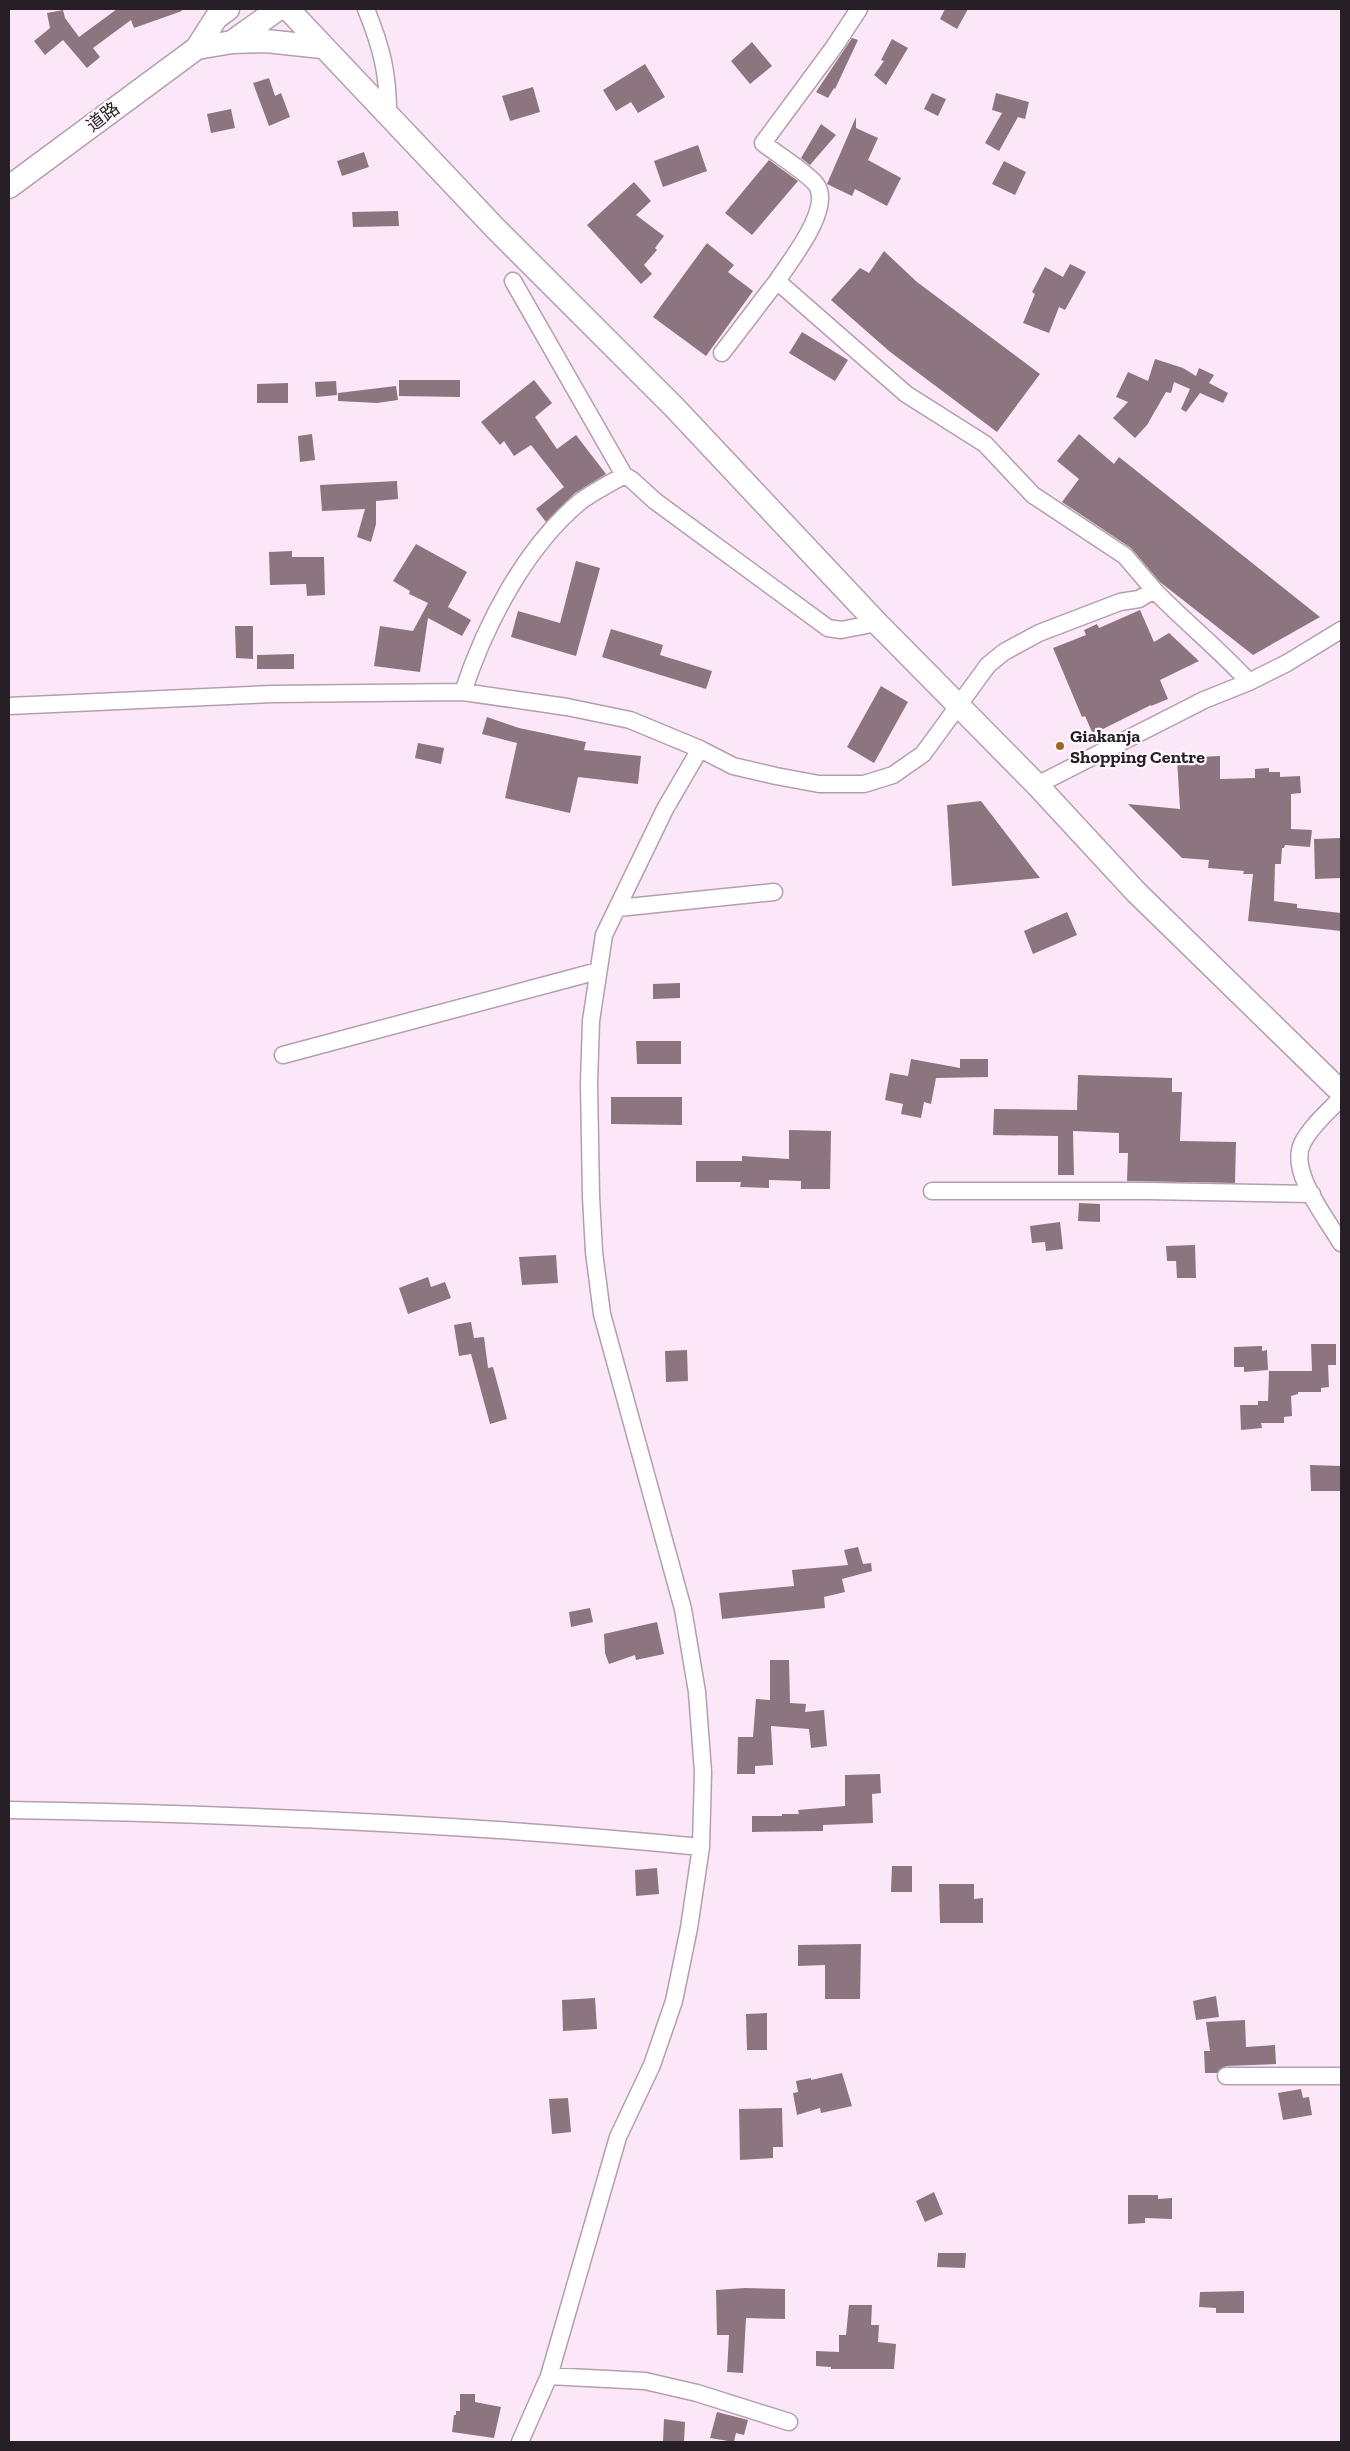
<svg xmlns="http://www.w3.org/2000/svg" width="1350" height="2451" font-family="'Zilla Slab','Noto Sans SC',serif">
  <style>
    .building { fill: #8c757f }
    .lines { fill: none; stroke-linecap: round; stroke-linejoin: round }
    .street-casing { stroke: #b39faf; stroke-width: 19 }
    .secondary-casing { stroke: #b39faf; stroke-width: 25 }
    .street { stroke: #fff; stroke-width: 16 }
    .secondary { stroke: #fff; stroke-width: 22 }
    .poi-dot { fill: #a06426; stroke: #fefafd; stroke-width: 2 }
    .labels { text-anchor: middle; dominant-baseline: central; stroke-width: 4.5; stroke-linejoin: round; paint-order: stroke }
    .street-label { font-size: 18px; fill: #261f25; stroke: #fefafd }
    .poi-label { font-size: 18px; font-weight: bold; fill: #261f25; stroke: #fefafd; text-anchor: start }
  </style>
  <rect width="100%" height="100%" fill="#fce7f8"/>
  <path class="building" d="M117,9H181L182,11L134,28L131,20L93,48L100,57L87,68L63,40L45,55L34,41L50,28L47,13L63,10L65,18L79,37Z
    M945,9H968L957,29L940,19Z
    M852,38L858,40L835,89L834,88L828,98L816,92Z
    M892,39L908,48L886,85L874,75L884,61L881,60Z
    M752,42L772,66L750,84L731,61Z
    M645,64L665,97L638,113L631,102L616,111L603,90Z
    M269,78L275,96L281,93L290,117L269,126L253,83Z
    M533,87L540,112L510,121L502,96Z
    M932,93L946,99L938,116L924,109Z
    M996,93L1029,102L1025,119L1018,117L999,151L985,143L1002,113L992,110Z
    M231,109L235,128L211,133L207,114Z
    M856,117V128L878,138L868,160L901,178L887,206L855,189L852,196L827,184Z
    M821,124L836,135L810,165L801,158Z
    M698,145L707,171L663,187L654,161Z
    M364,152L369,167L342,176L337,161Z
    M769,160L798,181L752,235L725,213Z
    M1004,161L1026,172L1015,195L992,184Z
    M634,182L651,201L636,215L664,236L655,248L657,250L644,265L652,274L641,284L587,225Z
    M398,211L399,226L353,227L352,212Z
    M707,243L734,265L728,272L753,291L706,356L653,317Z
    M884,251L917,282L1040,374L997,432L889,351L831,300L860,268L869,273Z
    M1070,264L1086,272L1065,310L1059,307L1049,333L1023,323L1035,294L1032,292L1045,267L1063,277Z
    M802,332L848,360L835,381L789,353Z
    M1155,359L1183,368L1196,376L1199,368L1214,375L1209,383L1228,393L1223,403L1200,393L1186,412L1181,409L1190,389L1174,382L1171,393L1166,392L1147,425L1135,438L1113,418L1128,402L1116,397L1128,372L1148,381Z
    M399,380H460V397L399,396Z
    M534,380L552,403L535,417L557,449L576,435L606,474L575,493L546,522L536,509L564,487L531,445L514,456L504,441L500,445L481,422Z
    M336,381L337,395L316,397L315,382Z
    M288,383V403H257V384Z
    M396,386L398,400L377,403L338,401V393Z
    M312,434L315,460L300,462L298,436Z
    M1079,434L1114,464L1119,457L1320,617L1253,655L1160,582L1131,548L1062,502L1079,479L1057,461Z
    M397,481L398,499L376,501V524L371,542L357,537L365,509L322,511L320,485Z
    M416,544L467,572L448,607L471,620L462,636L428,618L420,672L374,666L380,626L413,631L428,603L409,594L410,591L393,581Z
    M292,551V557H324L325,595L307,596L306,584L270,585L269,552Z
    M576,561L600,568L576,656L511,637L518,611L560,623Z
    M1140,610L1154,642L1169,633L1199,661L1160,680L1168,699L1151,706V705L1093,734L1085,716L1082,717L1053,648L1086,635L1084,630L1097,624L1099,628Z
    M235,626H253V659L236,658Z
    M611,629L663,645L660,655L712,671L706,689L602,657Z
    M294,654V669H257V655Z
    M881,686L908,702L874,763L847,747Z
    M487,717L519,728L586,742L584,750L641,756L638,784L578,777L570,813L505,798L517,743L482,734Z
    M418,743L444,748L441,764L415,758Z
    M1220,756V779L1255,778V769L1269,768V772H1280V777L1300,776L1301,793L1291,794V829L1312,830L1310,847L1285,845L1284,848H1282L1281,864H1275L1274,901L1297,904V908L1341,913V931L1248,921L1253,874H1243L1244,871L1208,868L1209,860L1182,858L1128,804L1180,809L1177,758Z
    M981,801L1040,878L952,886L947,805Z
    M1341,838V878L1315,879L1314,839Z
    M1067,912L1077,935L1033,954L1024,931Z
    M680,983V998L653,999V984Z
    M636,1041H681V1064H637Z
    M911,1059L960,1068V1059H988V1077L936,1078L931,1104L924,1102L921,1118L901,1114L903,1104L885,1100L890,1073L908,1076Z
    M1078,1075L1172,1078V1092H1182L1180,1141L1236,1142L1235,1183L1127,1181L1128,1153H1119V1133L1073,1131L1074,1175H1058V1136L993,1135L994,1109L1077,1110Z
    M611,1097H682V1125L611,1124Z
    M789,1130L831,1131L830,1189H801V1181L769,1180V1188L740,1187L741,1182H696V1161H742V1156L789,1159Z
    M1079,1203L1100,1204V1222L1078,1221Z
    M1060,1222L1063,1249L1046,1251L1045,1242L1032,1243L1030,1226Z
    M1195,1245L1196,1278H1177L1176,1261H1167L1166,1246Z
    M556,1255L558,1283L522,1285L519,1257Z
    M428,1277L431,1287L445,1282L451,1298L408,1314L399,1288Z
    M471,1322L474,1338L484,1337L488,1368L493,1367L507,1419L490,1424L471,1354L459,1356L454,1325Z
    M1311,1344H1336V1365H1328L1329,1387L1321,1388V1392H1298V1394L1291,1396L1292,1416L1284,1417V1423H1261L1262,1428L1241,1430L1240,1405H1258V1401H1268L1269,1371H1312Z
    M1262,1346V1351L1267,1350L1268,1370L1244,1372V1367H1234V1347Z
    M687,1350L688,1381L666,1382L665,1351Z
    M1310,1465L1341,1466V1491H1311Z
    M858,1547L863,1564L871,1563L872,1571L842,1579L845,1592L824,1597L825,1608L722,1619L719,1593L794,1586L792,1570L848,1565L844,1550Z
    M590,1608L593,1622L571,1627L569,1612Z
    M657,1622L664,1654L636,1660L635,1655L609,1664L605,1653L604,1634Z
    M770,1660H789L790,1703L806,1704L805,1712L824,1710L827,1746L811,1748L809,1729L771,1726L773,1765L755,1766V1774H737L738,1737H753L756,1699L770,1700Z
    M880,1774L881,1793L872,1794L873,1823L823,1825V1831L752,1832V1816H782V1814H799L798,1810L845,1806V1775Z
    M892,1866H912V1892H891Z
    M657,1868L659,1894L636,1896L635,1870Z
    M939,1884H974V1899L983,1898V1923H940Z
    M861,1944L860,1999H825V1965L798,1966V1945Z
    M1216,1996L1219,2017L1196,2020L1193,2001Z
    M595,1998L597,2029L563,2031L562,2000Z
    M767,2013V2050H747L746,2014Z
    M1245,2020L1246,2047L1275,2045L1276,2064L1226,2066L1217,2073H1205L1204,2051H1210L1206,2022Z
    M842,2073L852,2106L821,2113L820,2108L797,2115L793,2093L798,2092L796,2081L811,2078V2080Z
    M1301,2089L1303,2098L1309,2097L1312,2115L1283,2120L1278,2093Z
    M568,2098L571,2132L552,2134L549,2099Z
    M782,2108L783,2147H773V2158L740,2160L739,2109Z
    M934,2192L943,2214L925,2222L916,2201Z
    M1128,2195H1158V2199L1172,2198V2219L1145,2218V2223L1128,2224Z
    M938,2253H966L965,2268L937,2267Z
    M745,2288L785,2289V2319L746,2318L743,2373L727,2372L729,2335H717L716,2290Z
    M1244,2291V2313H1216V2308L1199,2307L1200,2292Z
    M849,2305H872L871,2325H879L878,2342L896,2344L894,2369H831V2367L816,2366V2351L839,2352V2335H846Z
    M460,2394H475V2402L501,2407L494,2438L452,2432L454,2415H456V2411H460Z
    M717,2412L748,2420L744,2435L736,2433L734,2442L710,2438Z
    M664,2419L685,2422L684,2442H663Z"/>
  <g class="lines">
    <g class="street-casing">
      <path id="street" d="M366,9C381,46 388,72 388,112
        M859,9L834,47L763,143C778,155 802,169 815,183C835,206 790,261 777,281L906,394L985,444L1033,495L1125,556L1154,590
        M513,281L624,475
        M722,353L777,281
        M463,692C485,625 525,547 581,501C594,491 610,484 624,475L632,480L655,501L828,628L841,630L877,623
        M9,706L272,694L463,692L567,707L630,720L700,749L733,766L776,776L819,784H864L893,775L923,754L988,665L1004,652L1039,633L1120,602L1139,599L1154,590C1185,622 1219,649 1249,682
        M1037,785L1204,700L1249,682L1287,663L1341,630
        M618,908L774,892
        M283,1055L598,971
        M1341,1098C1328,1112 1312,1125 1303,1142C1287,1170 1327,1219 1341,1243
        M932,1191H1149L1312,1194
        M9,1810C240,1814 471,1824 701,1847
        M1226,2076H1341
        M549,2376L645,2381L697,2393L789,2422
        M520,2442L549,2376L618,2137L652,2065L674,2001L689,1928L701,1847L703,1772L697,1692L683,1609L602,1314L594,1252L591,1196L589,1084L591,1021L604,935L665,809L700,749"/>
    </g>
    <g class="secondary-casing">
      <path id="secondary" d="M288,9L495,228L674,407L877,623L1037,785L1136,892L1341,1092
        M232,42L266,41L322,47
        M197,48L232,42L278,9
        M9,187L197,48L216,18L228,9"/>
    </g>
    <use href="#street" class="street"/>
    <use href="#secondary" class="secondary"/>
  </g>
  <circle class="poi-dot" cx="1060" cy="746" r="5"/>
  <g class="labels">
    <g class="street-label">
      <text transform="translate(103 117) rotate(-37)">道路</text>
    </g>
    <g class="poi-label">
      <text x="1070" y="736">Giakanja<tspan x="1070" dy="21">Shopping Centre</tspan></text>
    </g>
  </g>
  <rect width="1350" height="2451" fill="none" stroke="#261f25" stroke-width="20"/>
</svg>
